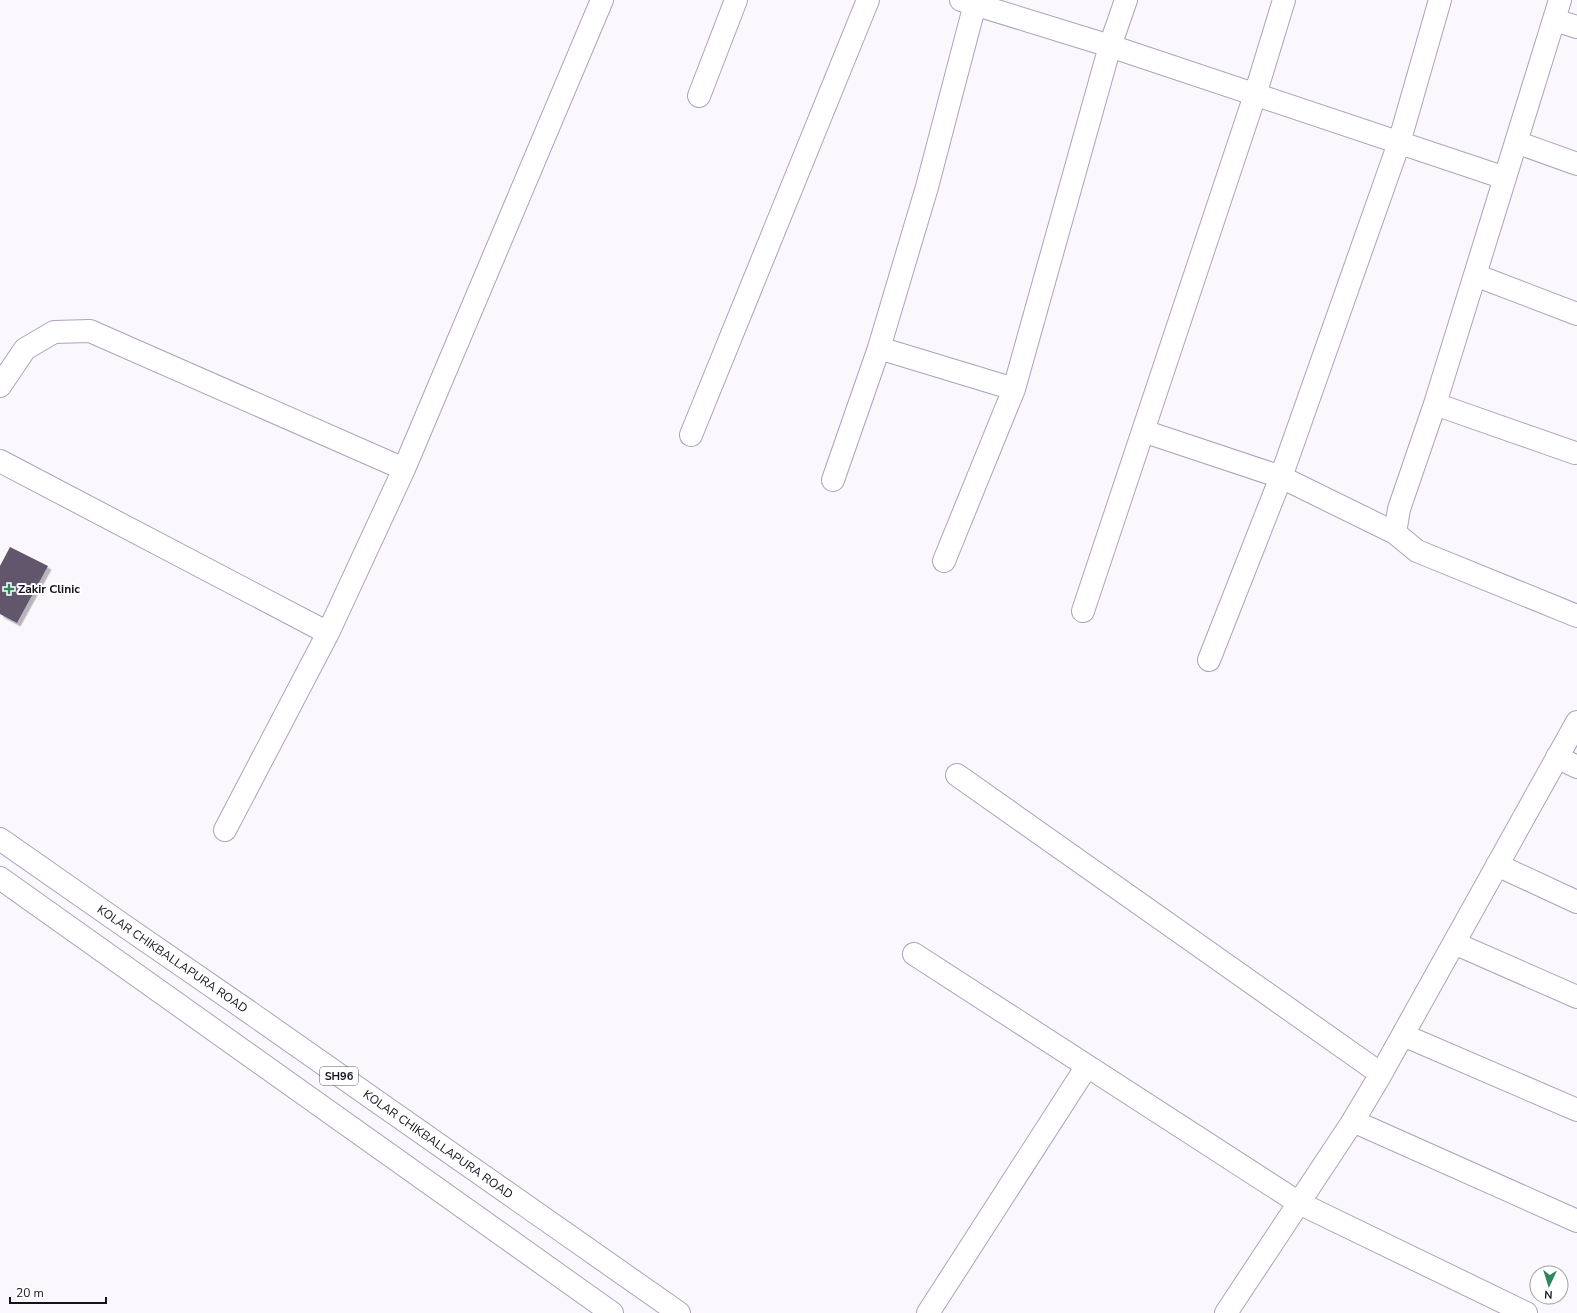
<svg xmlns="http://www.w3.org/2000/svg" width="1577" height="1313" font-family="'Nunito Sans',sans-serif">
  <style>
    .building { fill: #62566d; filter: url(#shadow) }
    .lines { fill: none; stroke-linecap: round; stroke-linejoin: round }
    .street-casing { stroke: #afa1bb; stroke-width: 24 }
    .primary-casing { stroke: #afa1bb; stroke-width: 24 }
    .street { stroke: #fff; stroke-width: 22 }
    .primary { stroke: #fff; stroke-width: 22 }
    .poi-dot { fill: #2c865c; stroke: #fff; stroke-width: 1.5 }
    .labels { text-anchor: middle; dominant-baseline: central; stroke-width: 4; stroke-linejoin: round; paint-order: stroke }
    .shield { fill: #fff; stroke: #5c585f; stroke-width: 1 }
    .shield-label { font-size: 11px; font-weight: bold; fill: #16111a }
    .poi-label { font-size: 12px; font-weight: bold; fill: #16111a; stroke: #fff; text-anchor: start }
    .street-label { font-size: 12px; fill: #16111a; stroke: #fff }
  </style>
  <defs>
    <filter id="shadow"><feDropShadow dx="3.5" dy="3.5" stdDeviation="0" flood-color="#0004"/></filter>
  </defs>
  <rect width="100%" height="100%" fill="#faf7fd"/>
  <path class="building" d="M10,547L48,566L17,623L0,614V566Z"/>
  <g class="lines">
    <g class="street-casing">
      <path id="street" d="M961,0L1110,46L1505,178
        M1560,0L1435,404L1399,509L1395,533L1417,551L1577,616
        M1554,20L1577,27
        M699,96L736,0
        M1516,142L1577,164
        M1475,275L1577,314
        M879,348L1014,389
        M0,386L25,349L54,332L90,331L404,469
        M1435,404L1575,453
        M1143,431L1281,477L1395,533
        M691,435L868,0
        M0,461L328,633
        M833,480L879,348L927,187L976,0
        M944,561L1014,389L1110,46L1126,0
        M1083,611L1255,95L1284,0
        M1209,660L1281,477L1399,143L1440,0
        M1557,757L1577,767
        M957,775L1381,1074
        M225,830L328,633L404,469L602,0
        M1497,865L1577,902
        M1454,943L1577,997
        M914,954L1299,1203L1526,1313
        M1403,1035L1577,1110
        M1353,1121L1577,1221
        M928,1313L1087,1066
        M1226,1313L1353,1121L1381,1074L1577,722"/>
    </g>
    <g class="primary-casing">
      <g id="primary">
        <path id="s1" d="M0,839L126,927L245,1009L679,1313"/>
        <path d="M0,878L612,1313"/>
      </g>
    </g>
    <use href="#street" class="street"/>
    <use href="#primary" class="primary"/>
  </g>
  <path class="poi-dot" d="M7 583h4v4h4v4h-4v4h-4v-4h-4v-4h4z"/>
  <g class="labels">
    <rect class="shield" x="320" y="1067" width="38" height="18" rx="3"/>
    <g class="shield-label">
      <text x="339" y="1076">SH96</text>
    </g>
    <g class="poi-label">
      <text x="18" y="589">Zakir Clinic</text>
    </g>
    <g class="street-label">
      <text stroke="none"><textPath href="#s1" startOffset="210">KOLAR CHIKBALLAPURA ROAD</textPath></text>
      <text stroke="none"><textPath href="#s1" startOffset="534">KOLAR CHIKBALLAPURA ROAD</textPath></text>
    </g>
  </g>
  <g transform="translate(1549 1285) rotate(184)"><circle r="19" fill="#ffffff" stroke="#a2a0a3"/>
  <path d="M0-3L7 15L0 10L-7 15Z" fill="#2c865c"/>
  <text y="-6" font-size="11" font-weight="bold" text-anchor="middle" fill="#16111a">N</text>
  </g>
  <path d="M10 1297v6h96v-6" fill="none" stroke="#16111a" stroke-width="2"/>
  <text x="16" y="1297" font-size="12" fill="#16111a" stroke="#ffffff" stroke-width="3" paint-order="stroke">20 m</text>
</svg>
